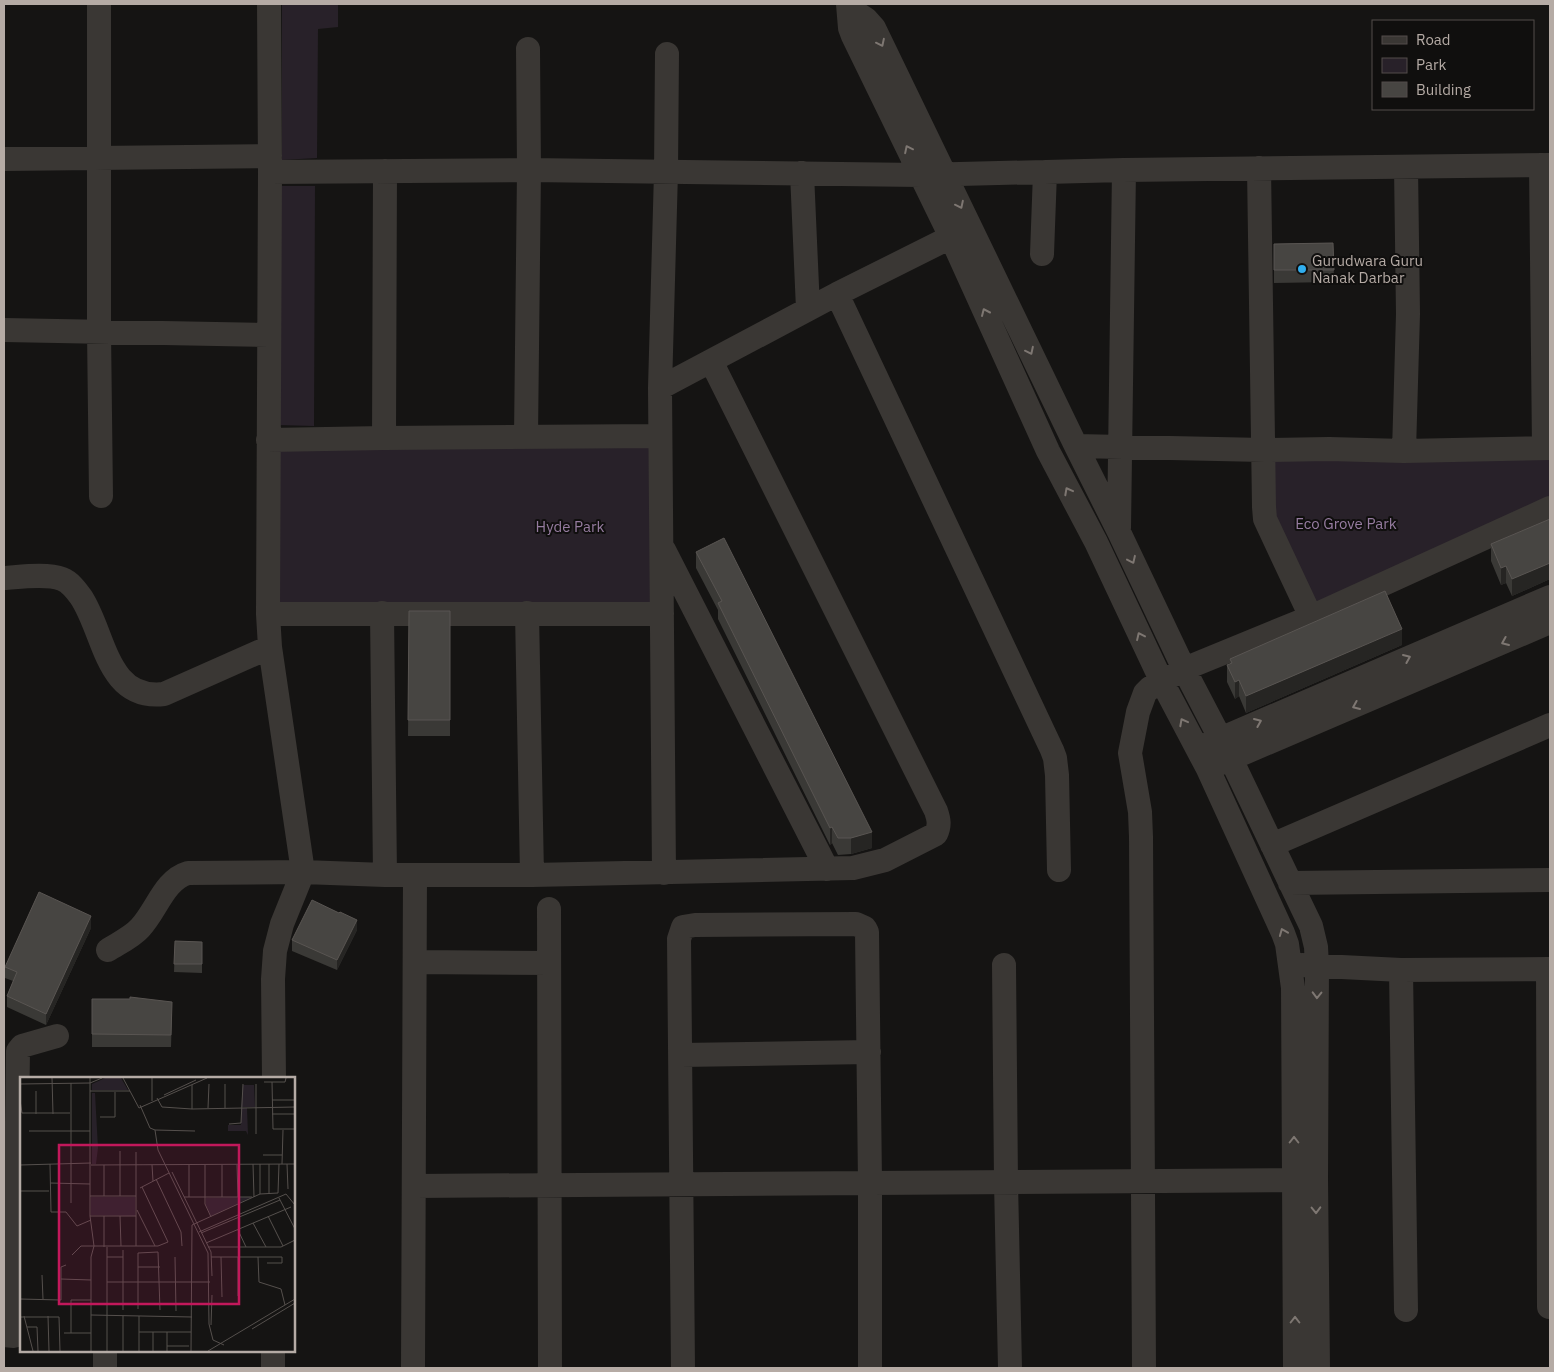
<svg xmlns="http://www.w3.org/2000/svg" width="1554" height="1372" font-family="'IBM Plex Sans',sans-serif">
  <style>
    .green { fill: #282129 }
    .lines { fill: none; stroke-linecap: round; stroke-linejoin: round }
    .minor { stroke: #3a3734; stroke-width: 24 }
    .wall { fill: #3a3936 }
    .shaded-wall { fill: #262523 }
    .building { fill: #474542; stroke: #595552 }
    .oneway { stroke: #7e7772 }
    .poi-dot { fill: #31aeee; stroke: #100f0e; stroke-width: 2 }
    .labels { text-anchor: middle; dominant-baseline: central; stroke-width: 4; stroke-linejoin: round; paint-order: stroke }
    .poi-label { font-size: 15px; fill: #b5aba5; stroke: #100f0e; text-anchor: start }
    .park-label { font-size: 15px; fill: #967ca0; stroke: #100f0e }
    .inset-road { fill: none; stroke: #55504d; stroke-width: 1 }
    .view { fill: #c2185b; fill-opacity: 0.15; stroke: #c2185b; stroke-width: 2.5 }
    .inset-edge { fill: none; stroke: #b5aba5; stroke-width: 2.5 }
  </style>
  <rect width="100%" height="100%" fill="#151413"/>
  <path class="green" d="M282,4H338V27L318,29L317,158L282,160Z
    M281,186H315L314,426L278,425Z
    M650,442L654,607L273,606L274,445Z
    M1550,452V502L1312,611L1270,515V457Z"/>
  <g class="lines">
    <path class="minor" d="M99,4V331L101,496
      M269,4L270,172L268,614L270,647L303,872L282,924L275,951L273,979L274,1078
      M848,4L850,28L853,36L951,237L1048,451L1096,542L1161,680L1208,769L1283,933L1287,944L1293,988L1295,1368
      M849,8L866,19L874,28L1076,446L1119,532L1184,669L1231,759L1311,926L1316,947L1317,966L1316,1179L1318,1368
      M4,159L270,156
      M1541,165L1544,448
      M1259,168L1264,507L1265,519L1311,617
      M270,172L529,170L920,175L1124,170L1550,165
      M802,173L808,309
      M1042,254L1045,172
      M837,294L1052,750L1055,758L1057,775L1059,870
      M4,330L268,335
      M660,388L837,294L951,237
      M526,437L529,170L528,49
      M384,438L385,171
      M268,440L384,438L660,436
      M1076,446L1264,450L1329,449L1404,451L1550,448
      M1404,451L1408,314L1406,167
      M1119,528L1124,170
      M664,550L827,869
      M4,578C20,577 47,573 62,579C70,582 76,590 81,597C105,633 106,701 164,694L270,647
      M382,613L385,875
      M527,613L532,875
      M268,614H662
      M1206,745L1550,597
      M1216,765L1550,622
      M1272,845L1550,725
      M664,873L660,388L666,172L667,54
      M1290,883L1550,880
      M549,909L550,1368
      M108,950C119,943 132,937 140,928C157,910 164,880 188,873L303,872L385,875H532L853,868L885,860L936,834C940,825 939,820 936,811L711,361
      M415,962L549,963
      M1004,965L1006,1182L1010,1368
      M1302,965L1401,970L1550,969
      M1548,969L1549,1307
      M1401,970L1406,1310
      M681,1055L869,1052
      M415,1186L1310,1180
      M4,1335L14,1336L18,1051L22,1046L57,1036
      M105,1368V1351
      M273,1368V1351
      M413,1368L415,875
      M683,1368L679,939L683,927L695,925L856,924L865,928L867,932L870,1182V1368
      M1144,1368L1141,837L1140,812L1130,753L1138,712L1145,693L1150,688L1184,669L1311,617L1550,508"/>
  </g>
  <path class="wall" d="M1333,243L1334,282L1274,283V244Z
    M1550,519V579L1512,596L1506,583L1501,585L1491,561V544Z
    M696,552L872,848L851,854L838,855L832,843L830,845L718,619V610L696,568Z
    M409,611H450V736H408Z
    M1402,645L1246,713L1239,696L1235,699L1227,682V665L1230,664V659Z
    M91,928L46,1025L7,1007V996L13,981L5,978V967Z
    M357,930L337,970L292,951V940Z
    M175,941L202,942V973L174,972Z
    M92,999L172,1014L171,1047H92Z"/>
  <path class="shaded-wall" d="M1550,563V579L1512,596V579Z
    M1506,566V583L1501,585V568Z
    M1402,629V645L1246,713V696Z
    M1239,680V696L1235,699V682Z
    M832,827V843L830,845V828Z
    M872,832V848L851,854V838Z
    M91,916V928L46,1025V1014Z
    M357,920V930L337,970V960Z"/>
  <path class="building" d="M1333,243L1334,270H1274V244Z
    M1550,519V563L1512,579L1506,566L1501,568L1491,544Z
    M724,538L872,832L851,838H838L832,827L830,828L718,603L722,601L696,552Z
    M1385,591L1402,629L1246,696L1239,680L1235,682L1227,665L1232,663L1230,659Z
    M409,611H450V720H408Z
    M39,892L91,916L46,1014L7,996L17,972L5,967Z
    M312,900L339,913L340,912L357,920L337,960L292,940Z
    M175,941L202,942V964H174Z
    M130,997L172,1002L171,1035L92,1034V999H130Z"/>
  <defs><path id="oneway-chevron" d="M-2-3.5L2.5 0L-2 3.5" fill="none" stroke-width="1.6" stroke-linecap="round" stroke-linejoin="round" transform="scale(1.25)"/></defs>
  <g class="oneway">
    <use href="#oneway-chevron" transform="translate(881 43) rotate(64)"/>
    <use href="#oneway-chevron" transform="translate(908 149) rotate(-116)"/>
    <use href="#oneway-chevron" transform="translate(960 205) rotate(64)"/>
    <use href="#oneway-chevron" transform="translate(985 312) rotate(-114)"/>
    <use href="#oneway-chevron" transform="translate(1030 351) rotate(64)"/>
    <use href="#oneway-chevron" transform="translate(1068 491) rotate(-118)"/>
    <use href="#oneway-chevron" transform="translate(1132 560) rotate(65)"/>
    <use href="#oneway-chevron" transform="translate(1140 636) rotate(-115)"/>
    <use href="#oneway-chevron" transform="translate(1505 642) rotate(157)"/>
    <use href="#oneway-chevron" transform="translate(1407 658) rotate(-23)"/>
    <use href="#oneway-chevron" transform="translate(1356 706) rotate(157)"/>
    <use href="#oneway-chevron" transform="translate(1183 722) rotate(-118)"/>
    <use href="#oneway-chevron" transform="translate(1258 722) rotate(-23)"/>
    <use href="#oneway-chevron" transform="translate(1283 932) rotate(-112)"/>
    <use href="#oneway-chevron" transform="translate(1317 995) rotate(91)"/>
    <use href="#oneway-chevron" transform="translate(1294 1140) rotate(-90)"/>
    <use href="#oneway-chevron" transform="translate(1316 1210) rotate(89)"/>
    <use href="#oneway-chevron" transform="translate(1295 1320) rotate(-90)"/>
  </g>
  <circle class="poi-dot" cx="1302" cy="269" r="5"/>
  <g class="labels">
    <g class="poi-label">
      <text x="1312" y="260">Gurudwara Guru<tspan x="1312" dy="17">Nanak Darbar</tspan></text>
    </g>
    <g class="park-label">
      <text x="1346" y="523">Eco Grove Park</text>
      <text x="570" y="526">Hyde Park</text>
    </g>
  </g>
  <g transform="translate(20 1077)">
    <rect width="275" height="275" fill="#151413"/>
    <path d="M85,1H101L108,13H72V7ZM223,8H234L235,30H221ZM72,16H75L78,71L76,87H72ZM221,31H227L228,58L226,54H208V48H221ZM71,120H115V139L71,138ZM232,120L191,139L186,128V121Z" fill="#282129"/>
    <path class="inset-road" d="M32,1L33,37M70,1V139L74,169L71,180V274M103,1L119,31L187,1M132,1V24M244,5H265L266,1M252,5L253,52H275M51,6V126M0,7L70,6L82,1M236,7V57M16,14V37M70,14H110M144,18L176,3M137,21L142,30L172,32L275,30M0,23L2,36H50M252,23H275M120,28L130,51L135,53L138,73L188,176L189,247L193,263L204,268M188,31L189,7M205,31V7M172,32V8M252,37H275M80,40H95V15M209,47L221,46L223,7M135,53L175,54M9,54H70M243,78H262M30,87L31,135H46L57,149L71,143M233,87L234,120M240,87V117M262,87L263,53M267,87L268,112M0,88L71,86M71,88L275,87M132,88L133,104M185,88V127L191,140M217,88L218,120M152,95L191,175L192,199M136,102L161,155L162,169M30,106L70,107M120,111L149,96M0,114H29M249,117V87M70,119H116M84,119V88M100,119V74M164,120H232M169,120V88M202,120V88M259,121L275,152M117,133L135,169M70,139H116M84,139V170M100,139L101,169M248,139L263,169M233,146L246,170M218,153L226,170M179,155L266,117L275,128M181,156L260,123M186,166L271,130M116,169V75M87,170V274M188,170H261L275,163M103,173V233M52,178L61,169H138L148,165L122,110M87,180H103M155,180L156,234M191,180H262V186H247M201,180L202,220M218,180V219M238,180L239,205L261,212L265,228M118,190H140M22,198L23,222M41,202L71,203M87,205H190M0,222L41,223V190L46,188M118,232V176L138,175L140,233M71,238L172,240M4,239L13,274M28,239L29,274M103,239V274M0,240H39L40,274M191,248L192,218M7,250H17L18,274M232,252L275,226M119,255H171M44,256H71M51,256V223H71M147,269H169M119,274V239M133,274V255M147,274V255M171,274L172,148L240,117L258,116L259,87M188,274L275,222"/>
    <path class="view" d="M39,68H219V227H39Z"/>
    <rect width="275" height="275" class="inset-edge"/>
  </g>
  <rect width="1554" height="1372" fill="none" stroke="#b5aba5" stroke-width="10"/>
  <rect x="1372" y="20" width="162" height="90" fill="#100f0e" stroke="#524d4a"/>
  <rect x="1382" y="36" width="25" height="8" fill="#3a3734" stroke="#524d4a"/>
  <text x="1416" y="45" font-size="15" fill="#b5aba5">Road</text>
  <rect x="1382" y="58" width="25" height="15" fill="#282129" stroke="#524d4a"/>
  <text x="1416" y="70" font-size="15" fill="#b5aba5">Park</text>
  <rect x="1382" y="82" width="25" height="15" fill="#474542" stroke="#524d4a"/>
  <text x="1416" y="95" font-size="15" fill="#b5aba5">Building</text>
</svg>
